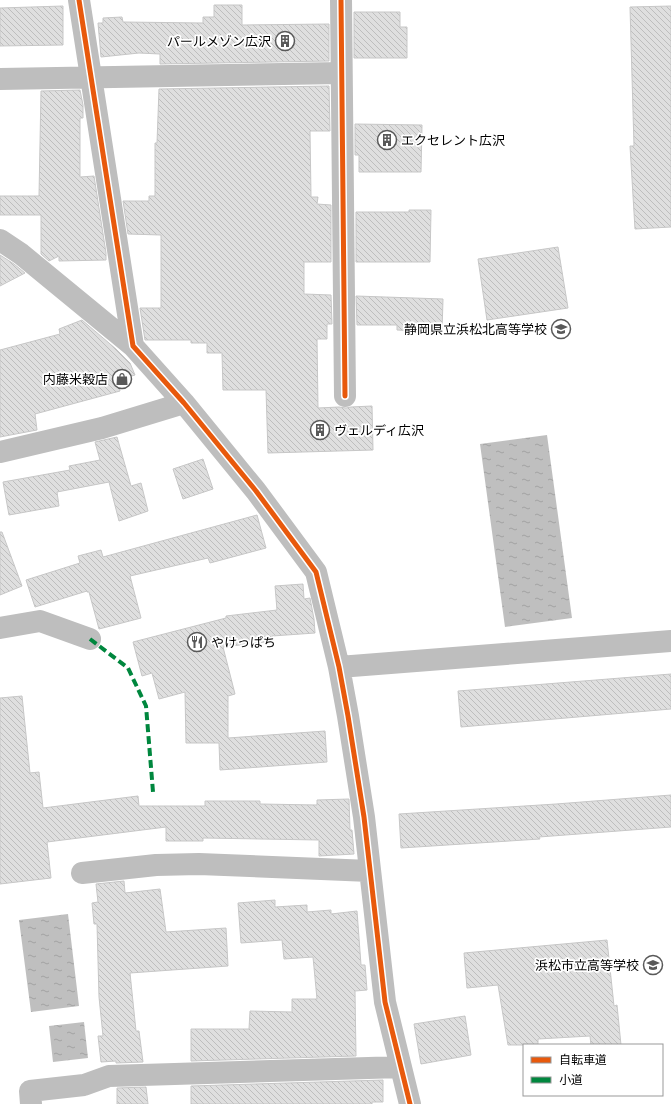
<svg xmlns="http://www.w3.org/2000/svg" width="671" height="1104" font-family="'PT Sans','Noto Sans JP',sans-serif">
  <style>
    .water { fill: url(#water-ripples) }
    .building { fill: url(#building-back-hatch); stroke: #c7c7c7 }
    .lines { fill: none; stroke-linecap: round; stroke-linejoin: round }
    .minor { stroke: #bebebe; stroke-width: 22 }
    .quiet { stroke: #00873e; stroke-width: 4; stroke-dasharray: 8 4; stroke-linecap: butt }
    .cycleway-casing { stroke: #fff; stroke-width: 8 }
    .cycleway { stroke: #e8590c; stroke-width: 5 }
    .labels { text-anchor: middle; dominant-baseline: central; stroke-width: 3.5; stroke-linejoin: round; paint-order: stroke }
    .poi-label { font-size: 13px; fill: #000; stroke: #fff; text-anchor: end }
  </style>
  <defs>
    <pattern id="water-ripples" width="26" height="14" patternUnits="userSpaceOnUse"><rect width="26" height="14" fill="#bfbfbf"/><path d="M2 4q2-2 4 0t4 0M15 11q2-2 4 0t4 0" fill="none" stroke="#a2a2a2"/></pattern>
    <pattern id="building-back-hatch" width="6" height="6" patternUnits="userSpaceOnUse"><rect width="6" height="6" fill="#dfdfdf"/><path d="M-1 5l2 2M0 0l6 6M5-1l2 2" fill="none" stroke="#bebebe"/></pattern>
  </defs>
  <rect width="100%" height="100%" fill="#fff"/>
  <path class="water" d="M547,435L572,618L505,627L480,444Z
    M68,914L79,1006L31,1012L19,920Z
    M84,1022L88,1058L53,1062L49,1026Z"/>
  <path class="building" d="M214,5H242V25L329,24V61L160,64V54L139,53L101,57L98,23H103V18L122,17L123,22L203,23V17H214Z
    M63,6V45L0,46V8Z
    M671,6V227L635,229L630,146H634L630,7Z
    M354,12H400V27H407V58H354Z
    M329,86L330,131H310L311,197H318L317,204L331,205V262H304V294L331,295L332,324H327V339H317L318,408L339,407L346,408L351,407L372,406L373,450L268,453L266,390H223L222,353H207V343H191V340H145L140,308H161V235L128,234L123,201H149V196H155V143H157L159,89Z
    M80,90L83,105V118H80V177L94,176L106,253V260L59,261V256L49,261L41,254V215H0V196H39L41,91Z
    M355,124L422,125L421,172H359V155H355Z
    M409,210H431L430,262H356V212H409Z
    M558,247L568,308L487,320L478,259Z
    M0,255L14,264L25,273L0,286Z
    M356,296L443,299L442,332L397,330V325H357Z
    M82,320L116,349L130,363L135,375L118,380L120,391L35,414L37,430L0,437V350L60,334L59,329Z
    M117,437L131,486L141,483L148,511L119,521L109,482L57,492L59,506L9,515L3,482L70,470L69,466L100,460L95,442Z
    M203,459L213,489L183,499L173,469Z
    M257,515L266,548L210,563L208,558L130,576L141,618L99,629L89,592H87V591L35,607L26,580L80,563L78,556L101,550L103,557Z
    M0,532H2L22,586L0,595Z
    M303,584L304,599L310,598L314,619L315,633L272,636L273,641L223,647L235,694L228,696V738L325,731L327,762L220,770L219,743H186L185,692L159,699L152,673L142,676L133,642L226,618V616L277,610L275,586Z
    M671,674V709L461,727L458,691Z
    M22,696L30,773L39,772L43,808L138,796L139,806H205V801H260V804L317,805V800L349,799L350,830H352L354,854L319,856V840L203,838V841H166V827L47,842L51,878L0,884V698Z
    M671,795V827L539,837L540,839L401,848L399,814L556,804Z
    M124,881L125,893L160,889L166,932L226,928L228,966L130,973L136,1031H139L143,1062L116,1063V1061L101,1062L98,1036H103L99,997L97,924H94L92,903L98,902L96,884Z
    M275,900V907L307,905V912L331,910V914L357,911L361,965H365L367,990L355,991L356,1056L191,1061V1029H249L250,1011L292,1012V999H317L313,957L284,959L282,940L241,943L238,903Z
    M607,940L614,1006L617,1005L621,1045H591L590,1036L538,1039V1045H508L498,985L467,988L464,953Z
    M465,1016L471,1055L421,1064L414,1024Z
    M383,1080V1102H372V1104H191V1086Z
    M146,1087L148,1104H117V1088Z"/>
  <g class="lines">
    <path class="minor" d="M79,0L133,346L184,403L256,491L316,572L339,667L348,716L364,817L385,1002L410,1104
      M341,0L345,396
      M0,79L341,73
      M0,240L21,254L133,346
      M0,452L102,428L184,403
      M0,628L40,621L90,639
      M339,667L671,641
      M82,873L156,865L199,864L370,871
      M31,1104L30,1091L84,1085L109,1076L401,1067"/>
    <path class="quiet" d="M90,639L128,668L146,706L153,792"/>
    <g class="cycleway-casing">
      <path id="cycleway" d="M79,0L133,346L184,403L256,491L316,572L339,667L348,716L364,817L385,1002L410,1104
        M341,0L345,396"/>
    </g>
    <use href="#cycleway" class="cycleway"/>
  </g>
  <defs>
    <g id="building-ring" transform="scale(1)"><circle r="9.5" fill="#fff" stroke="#595959" stroke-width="1.5"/><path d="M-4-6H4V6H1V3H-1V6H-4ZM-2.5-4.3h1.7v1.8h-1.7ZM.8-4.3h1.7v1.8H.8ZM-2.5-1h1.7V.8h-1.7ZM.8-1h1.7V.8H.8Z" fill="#595959"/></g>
    <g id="school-ring" transform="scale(1)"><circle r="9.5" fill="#fff" stroke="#595959" stroke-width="1.5"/><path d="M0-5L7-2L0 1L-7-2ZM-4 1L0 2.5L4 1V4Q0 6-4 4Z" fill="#595959"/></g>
    <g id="shop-ring" transform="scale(1)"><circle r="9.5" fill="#fff" stroke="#595959" stroke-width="1.5"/><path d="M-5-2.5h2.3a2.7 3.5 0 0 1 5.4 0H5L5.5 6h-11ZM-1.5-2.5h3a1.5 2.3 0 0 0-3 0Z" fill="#595959"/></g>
    <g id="restaurant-ring" transform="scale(1)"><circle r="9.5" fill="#fff" stroke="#595959" stroke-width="1.5"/><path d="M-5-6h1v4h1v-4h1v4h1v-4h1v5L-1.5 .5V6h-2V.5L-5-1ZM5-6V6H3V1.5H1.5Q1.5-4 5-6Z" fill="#595959"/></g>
  </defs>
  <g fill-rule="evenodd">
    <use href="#building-ring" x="285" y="41"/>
    <use href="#building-ring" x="387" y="140"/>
    <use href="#school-ring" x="561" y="329"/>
    <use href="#shop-ring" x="122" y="379"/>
    <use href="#building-ring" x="320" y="430"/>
    <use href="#restaurant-ring" x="197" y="642"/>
    <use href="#school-ring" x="653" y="965"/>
  </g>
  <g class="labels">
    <g class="poi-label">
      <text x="271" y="41">パールメゾン広沢</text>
      <text x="401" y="140" text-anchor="start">エクセレント広沢</text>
      <text x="547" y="329">静岡県立浜松北高等学校</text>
      <text x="108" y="379">内藤米穀店</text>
      <text x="334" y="430" text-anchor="start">ヴェルディ広沢</text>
      <text x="211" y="642" text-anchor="start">やけっぱち</text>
      <text x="639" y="965">浜松市立高等学校</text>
    </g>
  </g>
  <rect x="523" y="1044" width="140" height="52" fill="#ffffff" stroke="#999999"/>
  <rect x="531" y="1057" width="20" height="6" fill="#e8590c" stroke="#999999"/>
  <text x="559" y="1064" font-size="12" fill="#000000">自転車道</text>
  <rect x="531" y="1077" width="20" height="6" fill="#00873e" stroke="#999999"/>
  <text x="559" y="1084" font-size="12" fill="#000000">小道</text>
</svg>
